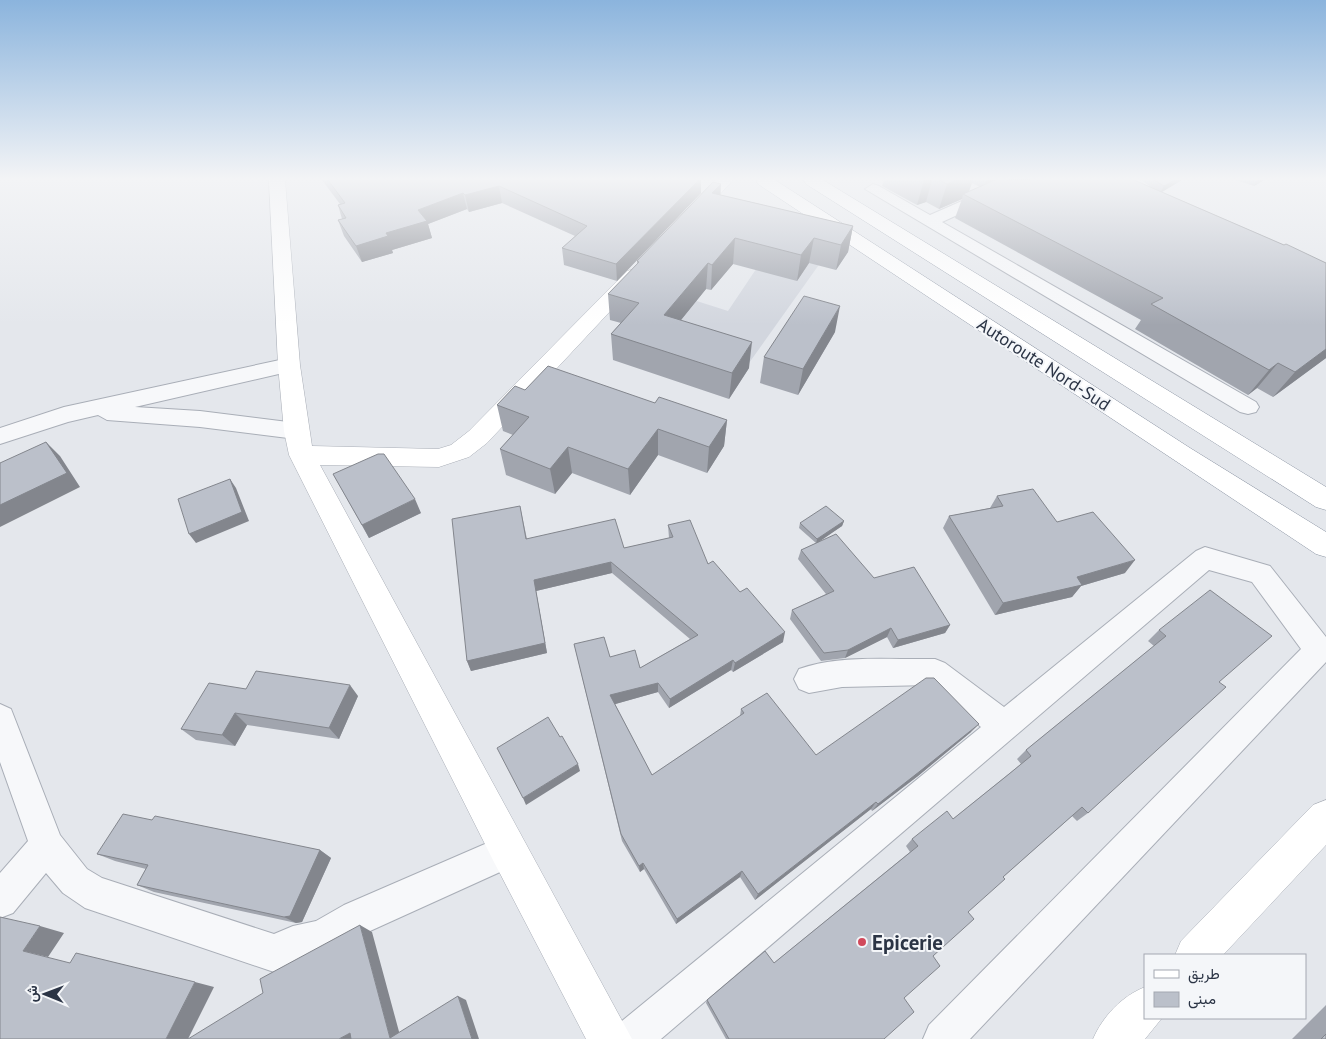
<svg xmlns="http://www.w3.org/2000/svg" width="1326" height="1039" font-family="'PT Sans',Vazirmatn,sans-serif">
  <style>
    .built { fill: #d2d6de }
    .lines { fill: none; stroke-linecap: round; stroke-linejoin: round }
    .street-casing { stroke: #a9aeb7; stroke-width: 2 }
    .secondary-casing { stroke: #a9aeb7; stroke-width: 1 }
    .highway-casing { stroke: #8b94a3; stroke-width: 1 }
    .street { fill: #f7f8fa; fill-rule: evenodd }
    .secondary { fill: #fff; fill-rule: evenodd }
    .highway { fill: #fff; fill-rule: evenodd }
    .wall { fill: #a1a5ae; fill-rule: evenodd }
    .shaded-wall { fill: #83868d }
    .building { fill: #bbc0ca; stroke: #83868d }
    .poi-dot { fill: #d1495b; stroke: #f4f6f9; stroke-width: 2 }
    .labels { text-anchor: middle; dominant-baseline: central; stroke-width: 4; stroke-linejoin: round; paint-order: stroke }
    .street-label { font-size: 18px; fill: #2b3445; stroke: #f4f6f9 }
    .near-poi-label { font-size: 21px; font-weight: bold; fill: #2b3445; stroke: #f4f6f9; text-anchor: start }
  </style>
  <rect width="100%" height="100%" fill="#e4e7ec"/>
  <path class="built" d="M791,217L833,245L744,370L644,336L681,296L728,311Z"/>
  <g class="lines">
    <g class="street-casing">
      <path id="street" d="M1010,180H1030L1027,183L942,222L1256,402L1259,407L1256,412L1248,414L1240,412L865,189L873,184L879,186L930,215Z
        M289,358L296,360L299,365L296,370L135,407L200,411L296,423L304,425L307,431L304,437L296,439L200,427L107,420L98,415L68,422L0,444V428L64,407Z
        M1205,547L1270,566L1326,637V662L970,1039H923L929,1025L1301,649L1252,582L1209,570L661,1039H611L617,1025L981,727L930,685L842,687L809,693L799,689L794,679L799,669C840,654 891,660 935,659L945,663L1004,707L1196,551Z
        M0,704L11,709L60,835L87,869L102,878L274,934L293,926L316,921L344,905L508,834L520,839L525,851L520,863L370,931L334,951L300,961L277,973L85,908L63,893L46,873L13,913L0,918V873L28,841L0,762Z"/>
    </g>
    <g class="secondary-casing">
      <path id="secondary" d="M269,180H285L300,365L312,446L438,449L451,445L469,431L627,271L634,269L641,271L644,275L487,443L469,457L439,467L320,465L632,1039H586L495,864L289,455L284,431L278,365Z
        M716,180H733L701,215H689L686,211L689,207Z
        M1326,800V845L1223,955H1175L1181,941L1313,805Z
        M1145,987V1018H1162L1145,1039H1093C1103,1016 1122,996 1145,987Z"/>
    </g>
    <g class="highway-casing">
      <path id="highway" d="M756,180H775L1190,448L1326,532V557L1316,554L758,184Z
        M804,180H823L1326,487V510L1316,507L806,184Z"/>
    </g>
    <use href="#street" class="street"/>
    <use href="#secondary" class="secondary"/>
    <use href="#highway" class="highway"/>
  </g>
  <path class="wall" d="M322,180H701V193L617,281L564,265L562,248L575,236L502,203L469,212L467,209L428,224L432,238L392,250L393,253L362,262L344,236L338,220L342,219L338,205L340,204Z
    M884,180H1134L1151,187L1141,180H1182L1162,192L1284,245L1326,263V358L1273,397L1257,388L1248,395L1135,329L1141,320L955,218L962,199L939,209L926,202L917,205L882,186ZM972,183L980,187L969,192Z
    M1236,180H1264L1254,186Z
    M721,195L853,226L848,252L836,270L809,263L797,281L733,264L711,290L706,289L681,320L749,368L729,399L613,360L611,334L621,323L610,320L608,294L637,265V261Z
    M835,332L798,395L760,383L764,357Z
    M525,390L655,403L727,420L724,446L707,473L658,455L630,495L572,473L555,494L506,475L500,449L513,435L503,431L497,405Z
    M333,474L421,513L369,538Z
    M997,496L1057,522L1125,573L1081,586L1072,597L995,615L943,528L949,516L990,508Z
    M520,506L527,539L624,548L669,538L668,525L708,564L783,642L733,672L731,670L669,708L658,692L615,704L652,775L740,716L741,709L816,755L971,732L918,776L872,811L871,809L755,900L740,877L676,924L644,869L640,872L622,841L574,644L640,668L690,639L612,573L536,591L547,653L471,671L467,661Z
    M844,521L842,526L819,541L874,578L950,625L945,633L893,648L887,637L845,658L821,661L790,619L792,610L826,594L798,559L801,550L816,543L799,528L800,523Z
    M1159,630L1219,682L1088,813L1077,821L1072,816L1003,877L968,912L933,956L904,998L884,1039H726L706,1003L707,1000L774,963L910,852L906,846L912,839L953,819L1021,764L1017,759L1026,750L1154,646L1148,641Z
    M246,689L358,696L339,739L247,725L235,746L196,740L181,729Z
    M152,820L320,850L331,858L302,922L296,923L154,892L137,885L146,869L115,861L97,854Z
    M1326,1005V1039H1292Z"/>
  <path class="shaded-wall" d="M699,180H701V193L617,281L616,264Z
    M924,180H932L926,202L917,205Z
    M957,180H973L967,196L963,194L962,199L939,209L947,184Z
    M987,180H1006L984,189Z
    M1175,180H1182L1160,193L1164,186Z
    M1258,180H1264L1254,186Z
    M721,184L720,208L712,193Z
    M499,186L502,203L469,212L465,195Z
    M463,193L467,209L428,224L432,238L392,250L393,253L362,262L356,246L386,233L418,210Z
    M853,226L848,252L836,270L841,245Z
    M735,238L733,264L711,290L712,265Z
    M814,238L809,263L797,281L801,255Z
    M708,263L706,289L664,341V315Z
    M840,306L835,332L798,395L803,369Z
    M752,342L749,368L729,399L732,373Z
    M1326,349V358L1273,397L1295,372Z
    M1278,363L1257,388L1248,395L1269,370Z
    M727,420L724,446L707,473L709,447Z
    M658,429V455L630,495L628,469Z
    M46,442L60,456L80,487L0,527V505Z
    M568,447L572,473L555,494L550,469Z
    M230,479L236,488L249,521L196,543L189,534Z
    M415,499L421,513L369,538L362,525Z
    M844,521L842,526L816,544L817,539Z
    M1135,560L1125,573L1081,586L1072,597L995,615L1003,603L1077,577Z
    M611,562L612,573L536,591L547,653L471,671L467,661L534,580Z
    M950,625L945,633L893,648L898,640Z
    M891,628L887,637L845,658L848,650Z
    M785,632L783,642L733,672L735,663Z
    M733,660L731,670L669,708L670,699Z
    M658,683V692L612,705L610,695Z
    M350,685L358,696L339,739L329,728Z
    M235,713L247,725L235,746L222,735Z
    M979,724L971,732L918,776L872,811L878,804Z
    M578,764L580,771L526,805L523,798Z
    M876,802L871,809L755,900L758,894Z
    M320,850L331,858L302,922L296,923L284,917Z
    M643,863L644,869L640,872L639,866Z
    M742,871L740,877L676,924L677,919Z
    M360,925L372,932L401,1039L390,1038Z
    M40,926L64,933L48,957L23,951Z
    M195,982L214,987L188,1039H166Z
    M458,996L466,1000L479,1039H472Z
    M350,1033L357,1039H339Z"/>
  <path class="building" d="M328,180H699L616,264L562,248L587,226L499,186L465,195L463,193L418,210L427,221L386,233L388,236L356,246L338,220L346,218L338,205L345,203Z
    M939,180H957L947,184Z
    M995,180H1134L1284,245L1286,244L1326,263V349L1295,372L1278,363L1269,370L1151,304L1163,298L963,194Z
    M1154,180H1175L1164,186Z
    M713,182L721,184L712,193L853,226L841,245L814,238L801,255L735,238L712,265L708,263L664,315L752,342L732,373L611,334L639,303L608,294L639,262L637,261Z
    M804,296L840,306L803,369L764,357Z
    M548,366L655,403L659,397L727,420L709,447L658,429L628,469L568,447L550,469L500,449L529,417L497,405L515,386L525,390Z
    M46,442L67,473L0,505V463Z
    M378,454H384L415,499L362,525L333,474Z
    M230,479L242,512L189,534L178,499Z
    M1033,489L1057,522L1093,512L1135,560L1077,577L1082,585L1003,603L949,516L1003,506L997,496Z
    M520,506L526,539L615,519L624,548L673,537L668,525L690,520L708,564L713,561L740,592L747,588L785,632L735,663L733,660L670,699L658,683L610,695L652,775L744,713L741,709L767,693L816,755L926,678H934L979,724L924,768L878,804L876,802L758,894L742,871L677,919L643,863L639,866L621,834L574,644L604,637L610,657L635,650L640,668L698,635L611,562L534,580L545,643L467,661L452,519Z
    M826,506L844,521L817,539L800,523Z
    M836,534L874,578L914,567L950,625L898,640L891,628L848,650L824,653L792,610L834,591L801,550Z
    M1210,590L1272,636L1219,682L1226,687L1088,813L1082,807L1003,877L1005,879L968,912L974,919L933,956L940,966L904,998L914,1012L884,1039H729L707,1000L765,951L774,963L918,846L912,839L947,811L953,819L1009,774L1031,756L1026,750L1166,636L1159,630Z
    M256,671L350,685L329,728L235,713L222,735L181,729L209,683L246,689Z
    M548,717L560,737L562,736L578,764L523,798L497,748Z
    M123,814L152,820L155,816L320,850L290,916L284,917L137,885L148,865L97,854Z
    M0,917L40,926L23,951L70,963L76,953L195,982L166,1039H0Z
    M360,925L390,1038L458,996L472,1039H351L350,1033L339,1039H188L263,993L260,979Z
    M1326,1034V1039H1321Z"/>
  <linearGradient id="sky" x2="0" y2="1"><stop stop-color="#8bb4dd"/><stop offset="0.55" stop-color="#f3f4f6"/><stop offset="1" stop-color="#f3f4f6" stop-opacity="0"/></linearGradient>
  <rect width="1326" height="325" fill="url(#sky)"/>
  <circle class="poi-dot" cx="862" cy="942" r="5"/>
  <g class="labels">
    <g class="street-label">
      <text transform="translate(1044 364) rotate(33)">Autoroute Nord-Sud</text>
    </g>
    <g class="near-poi-label">
      <text x="872" y="942">Epicerie</text>
    </g>
  </g>
  <rect x="1144" y="954" width="162" height="65" fill="#f4f6f9" stroke="#a4a8b1"/>
  <rect x="1154" y="970" width="25" height="8" fill="#ffffff" stroke="#a4a8b1"/>
  <text x="1188" y="979" font-size="15" fill="#2b3445">طريق</text>
  <rect x="1154" y="992" width="25" height="15" fill="#bbc0ca" stroke="#a4a8b1"/>
  <text x="1188" y="1004" font-size="15" fill="#2b3445">مبنى</text>
  <g transform="translate(45 994) rotate(271)" stroke="#f4f6f9" stroke-width="4" paint-order="stroke">
  <path d="M0-4L9 19L0 12L-9 19Z" fill="#2b3445"/>
  <text y="-8" font-size="14" font-weight="bold" text-anchor="middle" fill="#2b3445">ش</text>
  </g>
</svg>
